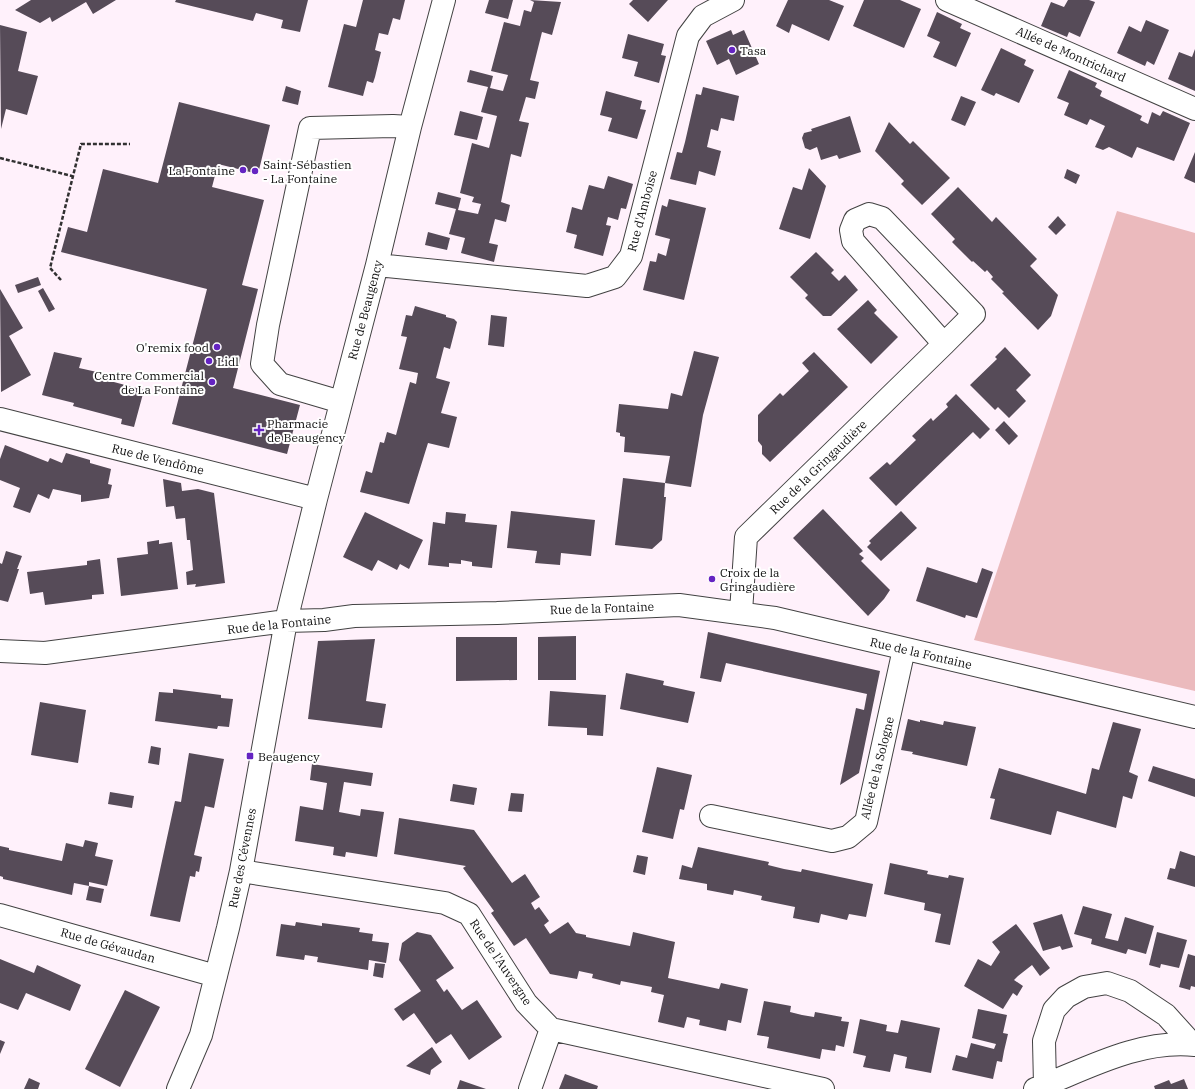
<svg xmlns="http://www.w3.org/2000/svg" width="1195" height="1089" font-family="'IBM Plex Serif',serif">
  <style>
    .green { fill: #ebbabd }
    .building { fill: #564b58 }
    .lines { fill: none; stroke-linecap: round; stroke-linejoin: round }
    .minor-casing { stroke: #424242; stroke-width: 24 }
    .path { stroke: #313131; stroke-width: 2.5; stroke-dasharray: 4 2; stroke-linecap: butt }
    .minor { stroke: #fff; stroke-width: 22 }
    .poi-dot { fill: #6524c2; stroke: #fff; stroke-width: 1.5 }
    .labels { text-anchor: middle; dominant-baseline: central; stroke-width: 4; stroke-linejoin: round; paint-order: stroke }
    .poi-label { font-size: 12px; fill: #0f0f0f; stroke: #fff; text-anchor: start }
    .street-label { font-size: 12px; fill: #0f0f0f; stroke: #fff }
  </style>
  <rect width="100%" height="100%" fill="#fff1fb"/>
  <path class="green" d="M1117,211L1195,233V691L974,640Z"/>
  <path class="building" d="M31,0H116L93,14L86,2L52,22L50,17L40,23L15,10Z
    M176,0H308L300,32L281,28L283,20L256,13L253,21L175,2Z
    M363,0H405L400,20L393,18L388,35L379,33L375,50L381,52L375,77L373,83L367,81L363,96L328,87L344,24L356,27Z
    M489,0H513L508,19L485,13Z
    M530,0L561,2L552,35L542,32L530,80L539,82L535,99L526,97L519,121L529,123L521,157L511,154L501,202L510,205L506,222L495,219L489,243L498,245L494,262L461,253L465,238L449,234L456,209L435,204L438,192L461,198L458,210L478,214L481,204L472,202L474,197L460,193L472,143L489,148L497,116L481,112L488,87L467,82L470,70L493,76L490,88L503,91L508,75L491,71L504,22L520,26L524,10L531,12L534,2Z
    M633,0H668L648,22L629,4Z
    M788,0H829L844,6L829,41L792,24L789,33L776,26Z
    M864,0H900L921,9L904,48L853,26Z
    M1068,0H1089L1095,2L1080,37L1069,32L1067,37L1041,26L1051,2L1064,7Z
    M937,12L962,24L960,28L971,33L956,67L933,57L940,42L927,36Z
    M1146,20L1169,30L1154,65L1147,61L1145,66L1117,53L1129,26L1141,32Z
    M0,25L27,32L18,71L38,76L27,115L6,109L1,129Z
    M731,30L733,35L744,30L759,64L736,75L729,59L717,65L706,41Z
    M628,34L664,44L661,55L666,56L659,83L634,76L638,62L622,58Z
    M1001,48L1026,60L1024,65L1034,70L1019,103L996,93L994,96L981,90Z
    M1195,49V91L1168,79L1179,52L1192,57Z
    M1069,70L1097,83L1095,87L1102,91L1100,96L1142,116L1140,120L1148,124L1152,112L1160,116L1163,111L1190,123L1174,161L1137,147L1132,158L1109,147L1103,150L1095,147L1105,126L1090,119L1087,125L1064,115L1069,103L1057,98Z
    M286,86L301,91L298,105L282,101Z
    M703,87L739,96L734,121L721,118L718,131L711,129L707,147L721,151L715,176L699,171L696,185L670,179L677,152L682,153L685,142L696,94L701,95Z
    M606,91L642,101L640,109L646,110L637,139L608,131L612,118L600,115Z
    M961,96L976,102L965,126L951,120Z
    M179,102L270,125L258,174L218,164L212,187L264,200L242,285L258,289L233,388L300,405L287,454L172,424L207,289L61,252L68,227L87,232L103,169L158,183Z
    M460,111L483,117L477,140L454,135Z
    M850,116L861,152L839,159L837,155L821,160L817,147L810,150L805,148L802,138L804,133L812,131L811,129Z
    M889,122L910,144L913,141L950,178L922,205L901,184L904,181L875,151Z
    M1195,152V183L1184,178Z
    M809,168L826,186L810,239L779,229L793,187L802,190Z
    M1067,169L1080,175L1076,184L1064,178Z
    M608,176L633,184L626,209L621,208L618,220L608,217L606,225L611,226L603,256L574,248L577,235L566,232L572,207L582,210L589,185L604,189Z
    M958,187L992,222L996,217L1037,259L1030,266L1058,295L1051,316L1038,330L1002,293L1004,292L991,279L993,277L987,270L985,272L973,261L972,262L952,242L955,239L931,214Z
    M669,199L706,208L684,300L643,290L650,261L656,262L658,253L666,256L670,239L655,235L662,205L667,207Z
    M1058,216L1066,225L1056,235L1048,227Z
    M428,232L450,238L447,250L425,245Z
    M816,252L834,270L831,273L839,281L845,275L858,290L831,316H823L805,298L808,295L790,277Z
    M38,277L41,285L18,293L15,285Z
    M43,288L55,309L49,312L38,291Z
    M0,289L23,328L9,336L31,375L1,392Z
    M868,300L877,310L874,313L898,337L871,364L837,329Z
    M415,306L446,315V317L454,319L457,322L450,349L444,347L436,378L450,382L441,413L457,417L449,448L428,443L409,504L360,492L366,471L372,473L380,442L384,443L387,432L396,435L410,382L416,384L418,373L399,369L407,337L401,336L406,315L412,316Z
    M491,315L507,317L504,347L488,345Z
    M1005,347L1031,375L1016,390L1026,401L1009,418L998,407L995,410L970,385L997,359L995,357Z
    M694,351L719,357L703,415L691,487L665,483L670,456L624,452L625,437L620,436V433L616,432L619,404L668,409L671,393L682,396Z
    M54,352L82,358L79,368L97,372L95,377L144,390L134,427L121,424L122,419L73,406L74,403L42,395Z
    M814,352L848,387L770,462L762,454V446L758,441V415L780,393L783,396L809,371L802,363Z
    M956,394L990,429L980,439L973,432L896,506L869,478L887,462L890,465L916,440L912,436L931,418L933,421L948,407L946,404Z
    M1004,421L1018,436L1009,445L995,430Z
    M5,445L48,462L50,458L62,463L66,453L90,460V463L111,469L108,484L112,485L109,498L81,502V495L53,489L49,499L38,494L30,513L13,507L20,488L0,480V459Z
    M623,478L665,483L664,497H666L662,540L652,549L615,545Z
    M163,479L181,483L182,491L198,489L214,493L225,583L195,587L196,584L187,585L186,572L193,570L190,540H187L185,518L176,519L174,506L166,507Z
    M823,509L863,551L859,554L864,558L861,561L890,590L884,599L868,616L793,538Z
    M511,511L595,520L591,556L561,553L560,565L535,563L537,551L507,548Z
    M901,511L917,528L881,561L867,547L871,543L869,541Z
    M365,512L423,540L409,569L400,564L397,570L378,560L372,571L343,557Z
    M446,512L466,514L465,522L497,525L492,568L472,566V562L461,560V564L449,563V567L428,565L433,522L445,524Z
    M159,540V544L172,542L178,589L121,596L117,558L148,554L147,542Z
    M6,551L22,556L17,569H19L8,602L0,600V563L2,564Z
    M100,559L104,594L92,595V599L45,605L43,592L30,594L27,572L87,565V561Z
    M927,567L977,583L982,568L993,572L977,618L966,615L965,618L916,601Z
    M708,632L880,671L859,773L840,785L856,708L864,710L867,694L726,663L721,682L700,678Z
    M576,636V680H538V637Z
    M456,637H517V680L456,681Z
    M375,639L366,701L386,704L382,728L308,719L318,641Z
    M626,673L664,681L663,685L695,692L688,723L620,709Z
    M173,689L221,695V698L233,699L229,727L218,726L217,729L155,721L159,692L173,693Z
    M550,691L606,695L603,736L587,735V728L548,726Z
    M40,702L86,710L78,763L31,755Z
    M908,719L920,722V720L943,725L944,721L976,727L967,766L912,754L913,752L901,750Z
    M1113,722L1141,729L1129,772L1138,776L1132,799L1123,796L1116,828L1057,811L1051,835L990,819L995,799L990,798L999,768L1086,794L1092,768L1099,770Z
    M151,746L161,748L159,765L148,763Z
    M189,753L224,759L214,808L205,806L194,855L202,857L199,872L196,871L195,877L190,876L180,922L150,916L175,801L181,802Z
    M312,764L373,773L371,786L344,782L339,812L360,816L361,809L384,812L377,857L346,852L345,857L333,855L334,847L295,841L300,806L323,810L327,783L310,780Z
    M1153,766L1195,779V797L1148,781Z
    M657,767L692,775L684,810L680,809L673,839L642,832Z
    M453,784L477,788L474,805L450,801Z
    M110,792L134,796L132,808L108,804Z
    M511,793L524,794L522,812L508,811Z
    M399,818L474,830L512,883L525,874L540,897L531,903L535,910L539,907L549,921L544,925L550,934L568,922L576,933L586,935V937L630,946L633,932L675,942L668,978L719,989L721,983L748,989L741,1023L728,1020L726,1031L699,1025L700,1020L687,1017L684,1028L658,1022L664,995L651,992L652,987L621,981L620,985L592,978L593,974L579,971L577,979L550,974L526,938L514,946L491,913L494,911L463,868L466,866L394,854Z
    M85,840L98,843L95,856L113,860L107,886L89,882V886L74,883L72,895L3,879V877L0,876V846L9,848V850L62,861L66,843L83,847Z
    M698,847L769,862L768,865L784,869L801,872L802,869L873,884L866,917L849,914L847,920L821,914L819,923L793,918L795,907L761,900L762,896L734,890L733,895L707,890V884L679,879L682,865L692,868Z
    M1180,851L1195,856V887L1167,879L1170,868L1175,869Z
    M637,855L648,857L645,875L633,872Z
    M890,863L928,871L927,874L948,878L949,875L964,878L950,945L935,942L941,914L924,910L925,903L884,894Z
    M89,886L104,889L101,903L86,900Z
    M1083,906L1112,914L1105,938L1118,941L1125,917L1154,926L1146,954L1128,949L1126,954L1091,944L1092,939L1074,934Z
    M1062,914L1073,947L1062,950L1060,946L1043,951L1033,923Z
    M296,922L322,926V923L360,928L359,932L373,934L372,941L389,943L386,963L369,960L368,970L317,962L318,957L305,955L304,960L276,956L281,924L295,926Z
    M1016,924L1050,968L1040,976L1032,965L1018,976L1014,980L1023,986L1017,996L1013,993L1003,1009L964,986L978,959L991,966L1000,952L992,942Z
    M417,932L431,935L454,968L436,980L444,992L447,989L462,1010L477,1000L502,1037L469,1060L451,1034L436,1044L414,1013L403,1021L394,1009L421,991L399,960L402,943Z
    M1157,932L1187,940L1179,968L1161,964L1160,968L1149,965Z
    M1188,954L1195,956V987L1191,986L1190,990L1179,987Z
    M0,959L34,973L37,965L81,985L70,1011L26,993L18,1010L0,1003Z
    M375,963L385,964L383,978L373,976Z
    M125,990L160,1007L120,1087L85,1069Z
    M764,1001L791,1006L790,1012L802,1015L814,1017L815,1012L842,1017L841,1021L849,1022L844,1047L836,1045L835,1051L822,1049L820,1059L767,1048L769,1037L757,1035Z
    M978,1009L1007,1015L1003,1033L1008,1034L1004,1051L1002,1062L997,1061L993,1079L952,1070L956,1055L967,1058L971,1043L994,1049L996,1044L972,1038Z
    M860,1019L887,1025L886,1031L898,1033L901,1020L940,1028L931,1073L905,1068L907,1057L894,1054L890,1072L863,1067L866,1056L853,1053Z
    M0,1040L5,1042L0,1054Z
    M432,1047L442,1062L431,1070L430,1075L406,1066Z
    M565,1074L598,1086L597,1089H559Z
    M29,1078L40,1083L38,1089H24Z
    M1184,1079L1188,1089H1155L1154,1086L1169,1080L1171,1084Z
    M460,1080L486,1089H457Z"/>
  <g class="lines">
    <g class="minor-casing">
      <path id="minor" d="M947,0L1195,109
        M377,265L587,286L615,277L631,256L688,36L703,16L733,0
        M341,402L280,384L262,364L268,325L310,128L393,126L410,127
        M0,419L316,499
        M741,612L746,537L944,344L974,314L882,218L869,214L855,220L851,230L853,241L944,344
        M0,651L45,653L286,621L324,620L354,616L497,613L679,605L775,618L1195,717
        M711,816L832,841L848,837L866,822L904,649
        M241,871L445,903L469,914L526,1003L551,1029L823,1089
        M0,915L216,976
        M1045,1085L1044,1041L1054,1010L1066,997L1084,987L1107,983L1130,991L1166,1015L1192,1044
        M178,1089L201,1035L228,928L241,871L286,621L316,499L377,265L410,127L444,0
        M530,1089L551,1029
        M1035,1089C1086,1069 1139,1039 1195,1045"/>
    </g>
    <path class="path" d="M0,158L72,176
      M61,280L50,268L81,144H130"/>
    <use href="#minor" class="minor"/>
  </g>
  <g class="poi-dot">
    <circle cx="732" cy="50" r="4"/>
    <circle cx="243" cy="170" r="4"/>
    <circle cx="255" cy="171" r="4"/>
    <circle cx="217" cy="347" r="4"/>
    <circle cx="209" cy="361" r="4"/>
    <circle cx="212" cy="382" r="4"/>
    <path d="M257 424h4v4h4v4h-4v4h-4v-4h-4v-4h4z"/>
    <circle cx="712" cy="579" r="4"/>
    <rect x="246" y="752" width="8" height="8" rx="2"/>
  </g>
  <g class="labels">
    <g class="poi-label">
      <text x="740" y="50">Tasa</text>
      <text x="263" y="164">Saint-Sébastien<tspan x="263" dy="14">- La Fontaine</tspan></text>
      <text x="235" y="170" text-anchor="end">La Fontaine</text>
      <text x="209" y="347" text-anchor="end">O'remix food</text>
      <text x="217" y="361">Lidl</text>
      <text x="204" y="375" text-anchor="end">Centre Commercial<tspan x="204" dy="14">de La Fontaine</tspan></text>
      <text x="267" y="423">Pharmacie<tspan x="267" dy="14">de Beaugency</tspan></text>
      <text x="720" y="572">Croix de la<tspan x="720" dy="14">Gringaudière</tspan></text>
      <text x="258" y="756">Beaugency</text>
    </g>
    <g class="street-label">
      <text transform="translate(1071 54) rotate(24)">Allée de Montrichard</text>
      <text transform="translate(642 211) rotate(-75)">Rue d'Amboise</text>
      <text transform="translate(365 310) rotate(-75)">Rue de Beaugency</text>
      <text transform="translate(158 459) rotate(14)">Rue de Vendôme</text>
      <text transform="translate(818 467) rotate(-44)">Rue de la Gringaudière</text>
      <text transform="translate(602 608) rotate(-2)">Rue de la Fontaine</text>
      <text transform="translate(279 624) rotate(-6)">Rue de la Fontaine</text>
      <text transform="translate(921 653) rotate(13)">Rue de la Fontaine</text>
      <text transform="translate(877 768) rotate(-76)">Allée de la Sologne</text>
      <text transform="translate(242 858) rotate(-79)">Rue des Cévennes</text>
      <text transform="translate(108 945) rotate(16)">Rue de Gévaudan</text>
      <text transform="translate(501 962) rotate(56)">Rue de l'Auvergne</text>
    </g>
  </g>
</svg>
